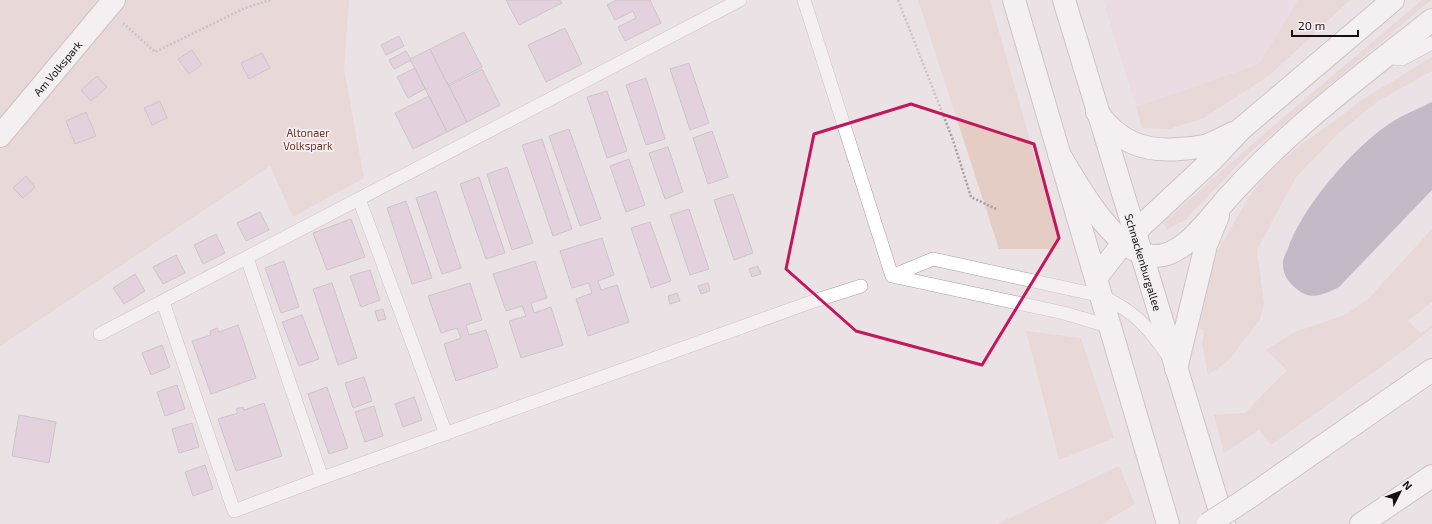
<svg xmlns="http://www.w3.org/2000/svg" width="1432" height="524" font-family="'Exo 2',sans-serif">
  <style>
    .built { fill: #e8d6dd }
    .green { fill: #e5cdc5 }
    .water { fill: #9588a2 }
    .building { fill: #d9bed5; stroke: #a8a1a7 }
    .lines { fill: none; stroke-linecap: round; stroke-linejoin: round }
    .lane-casing { stroke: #a89fa2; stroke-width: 14 }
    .street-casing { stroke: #a89fa2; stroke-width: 24 }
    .secondary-casing { stroke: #a89fa2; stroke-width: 24 }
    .highway-casing { stroke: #a89fa2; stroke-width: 24 }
    .path { stroke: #a69ea1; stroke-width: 2.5; stroke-dasharray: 2 2; stroke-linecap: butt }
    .lane { stroke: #fff; stroke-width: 13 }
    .street { stroke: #fff; stroke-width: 22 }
    .secondary { stroke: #fff; stroke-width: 22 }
    .highway { stroke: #fff; stroke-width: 22 }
    .highway-bridge-casing { stroke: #a89fa2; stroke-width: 24; stroke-linecap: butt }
    .highway-bridge { stroke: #fff; stroke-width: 22 }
    .marked { fill: none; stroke: #c2185b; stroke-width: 3; stroke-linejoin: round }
    .labels { text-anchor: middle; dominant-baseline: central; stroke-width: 3.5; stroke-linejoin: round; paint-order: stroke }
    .street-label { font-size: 11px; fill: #141012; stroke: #f9eff3 }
    .park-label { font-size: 11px; fill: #683829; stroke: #f9eff3 }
  </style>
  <rect width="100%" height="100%" fill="#ebe2e5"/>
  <path class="built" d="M1103,0H1298L1259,64L1136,107Z"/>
  <path class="green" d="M0,0H349L344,69L364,178L293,217L270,166L0,346Z
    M918,0H990L1061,249H999Z
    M1298,0H1350L1270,75L1204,118L1169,129L1142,128L1136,107L1259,64Z
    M1422,0H1431L1247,155L1186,219L1167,230L1163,223L1258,139Z
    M1432,57V71L1378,101L1339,133L1296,177L1257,250L1264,303L1260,320L1227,362L1208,375L1202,343L1204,331L1196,326L1212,261L1247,200L1261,181L1285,157L1365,98Z
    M1432,229V302L1408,321L1421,333L1432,325V328L1403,351L1271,445L1259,430L1224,453L1214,415L1245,413L1287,370L1266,350L1295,332L1347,314L1368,299Z
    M1026,331L1081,338L1114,438L1059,460Z
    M1119,466L1135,504L1102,524H997Z"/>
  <path class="water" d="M1432,102V190L1339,287C1325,294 1312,301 1298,290C1290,284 1283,276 1283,265C1282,261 1285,255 1287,251C1301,208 1352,149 1389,124C1402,115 1418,109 1432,102Z"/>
  <path class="building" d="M506,0H560L562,3L519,25Z
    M617,0H650L661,23L625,41L618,27L636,18L633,11L615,20L607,5Z
    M565,28L582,64L546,82L528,45Z
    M464,32L482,67L448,85L430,49Z
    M399,36L404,46L386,55L381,45Z
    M430,49L467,122L447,132L410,59Z
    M192,50L202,65L189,74L178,59Z
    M406,51L411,60L394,69L389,60Z
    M262,53L270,68L249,79L241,63Z
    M689,63L709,123L690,130L670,69Z
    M415,68L425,89L408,98L397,77Z
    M482,69L500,105L467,122L449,86Z
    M97,76L107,87L91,101L81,90Z
    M646,78L665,139L646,145L626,85Z
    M607,91L627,151L607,158L587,97Z
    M429,96L447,132L413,149L395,113Z
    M160,101L167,118L152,125L144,108Z
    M86,112L96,136L75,144L66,121Z
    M569,129L601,219L580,226L549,136Z
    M712,131L728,177L708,184L693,138Z
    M542,139L572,229L553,236L522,145Z
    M668,147L683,192L665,199L649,153Z
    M629,159L645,205L626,212L610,166Z
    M507,167L533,243L512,250L487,174Z
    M26,176L35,187L23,198L13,188Z
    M479,177L505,253L486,259L460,184Z
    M436,191L461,268L442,274L416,198Z
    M733,194L753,253L734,260L714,200Z
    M406,201L432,278L412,284L387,208Z
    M689,209L709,269L690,275L670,215Z
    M260,212L269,230L246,241L237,223Z
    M351,219L365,257L327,270L313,233Z
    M650,222L671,281L651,288L631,228Z
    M216,234L225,253L203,264L194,245Z
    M602,238L614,275L598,281L601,290L617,285L629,322L588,336L576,299L592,293L589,283L572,288L560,251Z
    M176,255L185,273L163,284L153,267Z
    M284,261L299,307L281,313L265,268Z
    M535,261L547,298L531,303L534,313L551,307L563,345L521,358L509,321L526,316L522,306L506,311L493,274Z
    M758,266L761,274L752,277L749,269Z
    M370,270L380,300L361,307L350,276Z
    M135,274L145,291L124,304L113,288Z
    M332,283L357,358L338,365L313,289Z
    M470,283L482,320L466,325L469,335L486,330L498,367L456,381L444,344L461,338L457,328L441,333L428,296Z
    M708,283L710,291L701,294L698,286Z
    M677,293L680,301L670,304L668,296Z
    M383,309L386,319L378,321L375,311Z
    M302,315L319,359L299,366L282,322Z
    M238,325L256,378L211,394L192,341L211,335L210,331L217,328L219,332Z
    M162,345L170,367L151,375L142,353Z
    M364,377L372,401L353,408L345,383Z
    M177,385L185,409L165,416L157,392Z
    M327,387L348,448L329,454L308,394Z
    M414,397L422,420L403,427L395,404Z
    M264,403L282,456L236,471L218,419L238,413L236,409L243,407L244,410Z
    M374,406L383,436L365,442L355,412Z
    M19,415L56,422L49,463L12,456Z
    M192,423L199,447L179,453L172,429Z
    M205,465L213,489L193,496L185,472Z"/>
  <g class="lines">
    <g class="lane-casing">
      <path id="lane" d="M804,0L892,276
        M1385,57L1402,59L1432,43
        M359,199L446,434
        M247,258L322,478
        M892,276L933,259L1102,296C1134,312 1145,323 1166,353
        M892,276L1064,313L1111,327
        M163,302L234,511L322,478L814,301L861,286
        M100,334L740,0"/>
    </g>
    <g class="street-casing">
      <g id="street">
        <path id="s1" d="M0,136L114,0"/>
      </g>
    </g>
    <g class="secondary-casing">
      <g id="secondary">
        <path d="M1014,0L1168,524"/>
        <path id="s2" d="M1064,0L1224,524"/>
      </g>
    </g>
    <g class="highway-casing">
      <path id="highway" d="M1097,112C1119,142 1143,152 1180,149C1190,148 1201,148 1210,144C1218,141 1225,137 1233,133
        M1059,154C1077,184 1114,252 1152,256C1177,258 1198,233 1213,215C1275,140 1355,80 1432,20
        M1096,278L1124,242L1212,160L1241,129L1393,0
        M1176,369L1206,245L1218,216
        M1248,498L1432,370
        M1361,524L1432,476"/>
    </g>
    <path class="path" d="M898,0L953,140L971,197L996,209
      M123,23L155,52L245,8L270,0"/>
    <use href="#lane" class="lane"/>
    <use href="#street" class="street"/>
    <use href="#secondary" class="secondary"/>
    <use href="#highway" class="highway"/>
    <g class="highway-bridge-casing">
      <path id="highway-bridge" d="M1208,524L1248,498"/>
    </g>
    <use href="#highway-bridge" class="highway-bridge"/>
  </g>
  <path d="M0 0H1432V524H0ZM911,104L1034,144L1059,238L982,365L856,331L786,269L814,134Z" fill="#ebe2e5" fill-opacity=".55" fill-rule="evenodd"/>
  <path class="marked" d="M911,104L1034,144L1059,238L982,365L856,331L786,269L814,134Z"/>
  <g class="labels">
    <g class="street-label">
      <text stroke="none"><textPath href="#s1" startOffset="89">Am Volkspark</textPath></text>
      <text stroke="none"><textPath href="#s2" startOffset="274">Schnackenburgallee</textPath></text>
    </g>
    <g class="park-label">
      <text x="308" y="132">Altonaer<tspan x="308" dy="13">Volkspark</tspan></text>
    </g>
  </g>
  <g transform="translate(1400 492) rotate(48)" stroke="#f9eff3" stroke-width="3" paint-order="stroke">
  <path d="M0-3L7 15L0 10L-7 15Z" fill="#141012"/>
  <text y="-6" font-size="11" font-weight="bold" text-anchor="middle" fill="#141012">N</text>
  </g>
  <path d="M1292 30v6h66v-6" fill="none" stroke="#141012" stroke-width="2"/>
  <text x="1298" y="30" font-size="12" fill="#141012" stroke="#f9eff3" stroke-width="3" paint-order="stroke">20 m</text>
</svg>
